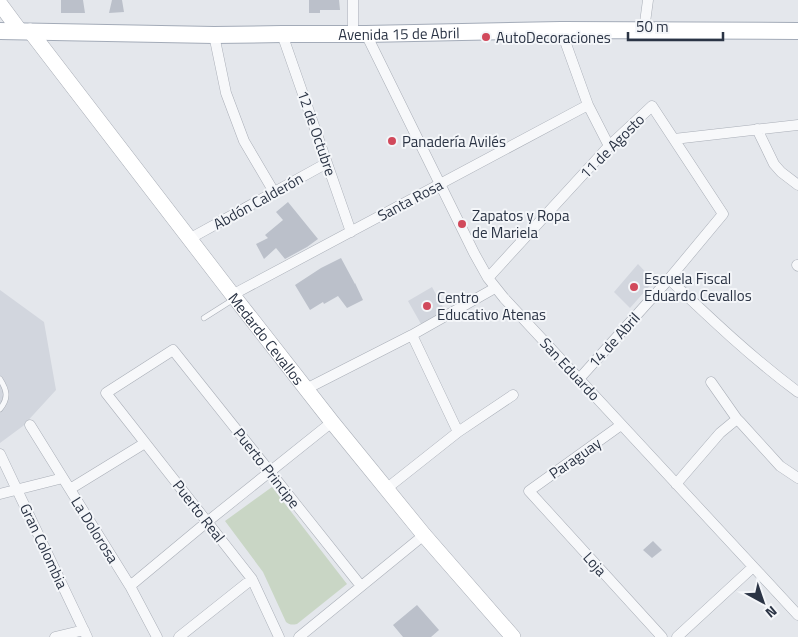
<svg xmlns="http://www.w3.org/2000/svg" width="798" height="637" font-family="'Titillium Web',sans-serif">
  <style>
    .built { fill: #d2d6de }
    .green { fill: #c9d6c5 }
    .building { fill: #bbc0ca }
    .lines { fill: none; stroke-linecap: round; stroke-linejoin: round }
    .lane-casing { stroke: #a9aeb7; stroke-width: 6 }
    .street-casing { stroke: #a9aeb7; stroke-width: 11 }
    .secondary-casing { stroke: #a9aeb7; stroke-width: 16 }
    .primary-casing { stroke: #a3abb8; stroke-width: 18 }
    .lane { stroke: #f7f8fa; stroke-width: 5 }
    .street { stroke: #f7f8fa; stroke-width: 10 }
    .secondary { stroke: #fff; stroke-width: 15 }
    .primary { stroke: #fff; stroke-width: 16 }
    .poi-dot { fill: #d1495b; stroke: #f4f6f9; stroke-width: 2 }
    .labels { text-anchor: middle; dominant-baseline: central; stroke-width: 4; stroke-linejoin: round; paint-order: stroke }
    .street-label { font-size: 15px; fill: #2b3445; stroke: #f4f6f9 }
    .poi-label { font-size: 15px; fill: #2b3445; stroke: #f4f6f9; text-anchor: start }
  </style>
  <rect width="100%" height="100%" fill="#e4e7ec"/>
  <path class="built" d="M638,264L654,281L630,308L614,292Z
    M432,287L445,311L421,324L408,301Z
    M0,290L44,322L56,390L23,426L0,443Z"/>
  <path class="green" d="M272,487L347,584L297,624C292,625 290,625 286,622L263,572L225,521Z"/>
  <path class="building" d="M61,0H83L85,13H61Z
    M112,0H122L124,12L109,13Z
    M309,0H339L340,10H320V13H309Z
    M288,202L318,239L307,247L285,259L276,248L264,259L256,244L268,238L265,235L283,220L276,212Z
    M341,258L355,284V283L363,300L347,308L338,296L324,304L323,302L310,310L295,285L321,268Z
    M653,541L662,550L652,558L643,550Z
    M417,605L439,630L431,637H403L393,625Z"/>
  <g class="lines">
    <g class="lane-casing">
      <path id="lane" d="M204,318L234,299
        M0,379C7,390 9,398 0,409"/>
    </g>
    <g class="street-casing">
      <path id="street" d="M353,0V34
        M561,30L588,105L609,146
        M644,30L648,0
        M282,34L351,232
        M366,34L474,253L488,278L504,298L798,615
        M214,35L226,93L244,141L274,192
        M757,129L774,164L781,172L798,185
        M674,139L798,125
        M189,239L327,163
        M797,265L798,266
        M488,278L609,146L652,106L723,214L669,279L579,379
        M669,279C710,318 752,358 798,392
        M232,295L588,105
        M412,335L458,432
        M711,382L737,419L741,423L780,466L798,478
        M306,389L412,335L495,288
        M30,425L130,586L157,637
        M621,425L529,491L662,637
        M0,454L87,637
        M676,484L720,433L737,419
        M70,489L145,443
        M386,489L458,432L513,395
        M0,494L63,478
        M130,586L207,522L332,422
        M55,637L84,630
        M179,637L252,579
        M279,637L252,579L106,393L173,350L361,586
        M299,637L424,535
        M677,637L753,567"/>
    </g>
    <g class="secondary-casing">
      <g id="secondary">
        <path d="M0,4L20,31"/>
        <path id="s1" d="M30,31L235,298L332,422L424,535L513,637"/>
      </g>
    </g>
    <g class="primary-casing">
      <g id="primary">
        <path id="s2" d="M0,31L214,35L282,34H366L561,30L798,31"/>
      </g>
    </g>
    <use href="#lane" class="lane"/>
    <use href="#street" class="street"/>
    <use href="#secondary" class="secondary"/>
    <use href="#primary" class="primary"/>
  </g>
  <g class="poi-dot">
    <circle cx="486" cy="37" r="5"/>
    <circle cx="392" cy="141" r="5"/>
    <circle cx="462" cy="224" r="5"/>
    <circle cx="634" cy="287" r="5"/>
    <circle cx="427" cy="306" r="5"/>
  </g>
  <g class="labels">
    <g class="street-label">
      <text stroke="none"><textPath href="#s2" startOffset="399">Avenida 15 de Abril</textPath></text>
      <text transform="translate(317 133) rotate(71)">12 de Octubre</text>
      <text transform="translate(612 146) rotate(-45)">11 de Agosto</text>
      <text transform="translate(410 200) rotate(-28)">Santa Rosa</text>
      <text transform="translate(258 201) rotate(-29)">Abdón Calderón</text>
      <text stroke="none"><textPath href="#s1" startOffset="388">Medardo Cevallos</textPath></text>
      <text transform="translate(614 340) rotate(-48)">14 de Abril</text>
      <text transform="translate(570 369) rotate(47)">San Eduardo</text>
      <text transform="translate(575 458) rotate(-35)">Paraguay</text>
      <text transform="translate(267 468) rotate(52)">Puerto Principe</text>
      <text transform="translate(199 511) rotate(52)">Puerto Real</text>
      <text transform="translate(95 530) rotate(58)">La Dolorosa</text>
      <text transform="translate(44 546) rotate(65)">Gran Colombia</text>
      <text transform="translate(595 564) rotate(48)">Loja</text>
    </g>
    <g class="poi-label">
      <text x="496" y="37">AutoDecoraciones</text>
      <text x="402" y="141">Panadería Avilés</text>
      <text x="472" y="215">Zapatos y Ropa<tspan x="472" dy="17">de Mariela</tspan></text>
      <text x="644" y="278">Escuela Fiscal<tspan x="644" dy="17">Eduardo Cevallos</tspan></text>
      <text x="437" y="297">Centro<tspan x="437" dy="17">Educativo Atenas</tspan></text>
    </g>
  </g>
  <g transform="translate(763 602) rotate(140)" stroke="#f4f6f9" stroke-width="4" paint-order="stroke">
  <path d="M0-4L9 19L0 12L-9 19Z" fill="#2b3445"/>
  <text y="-8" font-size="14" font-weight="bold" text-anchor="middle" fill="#2b3445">N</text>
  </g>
  <path d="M628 32v8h95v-8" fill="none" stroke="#2b3445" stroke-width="2.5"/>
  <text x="636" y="32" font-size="15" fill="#2b3445" stroke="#f4f6f9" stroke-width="4" paint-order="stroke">50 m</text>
</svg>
